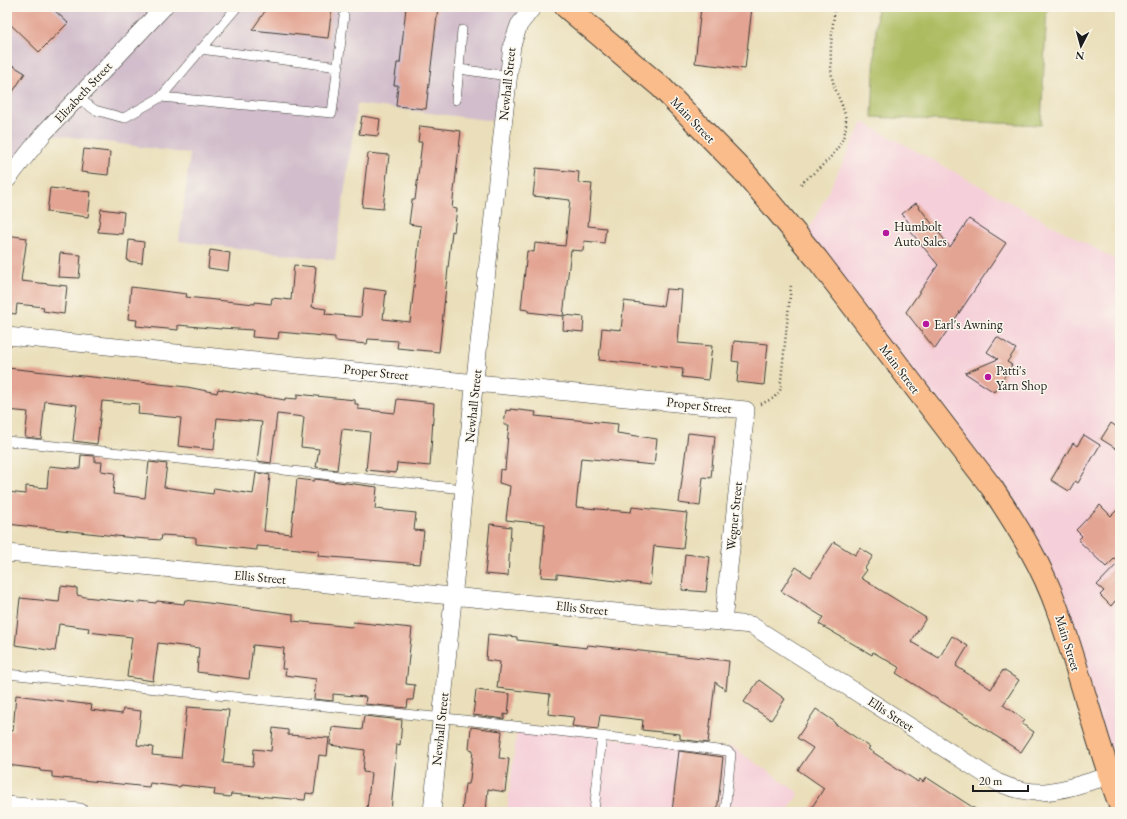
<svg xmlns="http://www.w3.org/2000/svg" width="1127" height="819" font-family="'EB Garamond',serif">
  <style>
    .built { fill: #f5cfd9 }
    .industrial { fill: #d1bdcb }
    .green { fill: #acbb5e; stroke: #646c3d }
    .building { fill: #e3a493 }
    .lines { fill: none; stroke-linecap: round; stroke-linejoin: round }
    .service-casing { stroke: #3b3934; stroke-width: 10 }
    .minor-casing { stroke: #3b3934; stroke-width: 18 }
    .primary-casing { stroke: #3b3934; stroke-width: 24 }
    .path { stroke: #3b3934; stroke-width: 2.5; stroke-dasharray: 1 3; stroke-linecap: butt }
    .service { stroke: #fff; stroke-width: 9 }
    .minor { stroke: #fff; stroke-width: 17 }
    .primary { stroke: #f9bc8a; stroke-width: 22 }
    .poi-dot { fill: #b5179e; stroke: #fbf7ec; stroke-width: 1.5 }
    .labels { text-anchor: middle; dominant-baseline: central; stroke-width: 3; stroke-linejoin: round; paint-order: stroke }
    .street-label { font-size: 13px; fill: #1c1c1c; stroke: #fbf7ec }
    .poi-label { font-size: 13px; fill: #1c1c1c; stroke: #fbf7ec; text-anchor: start }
  </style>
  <rect width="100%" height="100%" fill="#fbf7ec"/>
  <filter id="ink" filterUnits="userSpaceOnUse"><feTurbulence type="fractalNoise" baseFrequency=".025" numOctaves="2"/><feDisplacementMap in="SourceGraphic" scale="8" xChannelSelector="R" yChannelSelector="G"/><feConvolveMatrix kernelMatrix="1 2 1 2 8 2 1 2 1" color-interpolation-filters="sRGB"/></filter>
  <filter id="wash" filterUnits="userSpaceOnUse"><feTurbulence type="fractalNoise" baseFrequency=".012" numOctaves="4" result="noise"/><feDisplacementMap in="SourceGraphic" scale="16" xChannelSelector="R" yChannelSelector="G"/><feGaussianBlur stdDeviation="0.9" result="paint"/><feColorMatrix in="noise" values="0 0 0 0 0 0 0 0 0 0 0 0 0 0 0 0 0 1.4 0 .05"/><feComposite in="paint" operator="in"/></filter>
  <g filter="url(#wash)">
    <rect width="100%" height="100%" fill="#eadfba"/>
    <path class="built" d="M863,122L1120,262V805L1037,563L803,242Z
      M517,726L726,751L730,745L799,793L787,812H507Z"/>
    <path class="industrial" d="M7,7H533L519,25L503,122L357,104L335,260L179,241L190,154L44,133L7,180Z"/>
    <path class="green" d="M877,7H1047L1041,125L872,117Z"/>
    <g id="blocks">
      <path class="building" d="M7,7H51L68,23L39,52L7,21Z
        M268,7H332L328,38L252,30Z
        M406,7H438L426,109L396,106L398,85H394L397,63H400Z
        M701,7H752L745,69L695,63Z
        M7,62L25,73L7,101Z
        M362,116L380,119L378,136L359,134Z
        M420,126L461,131L452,208L457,209L454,232L452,231L439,352L397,348L398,341L368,339L367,344L335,341V337L279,332L278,339L252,337L253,330L221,328V329L178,325V330L136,326L137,320L128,319L131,287L187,294L186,297L255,304V302L271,304L272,298L291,300L294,265L316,267L312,307L326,309L325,314L361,317L364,288L386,291L383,319L410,322L421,226L409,224L412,200H415L422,142H418Z
        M84,149L110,152L108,175L81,172Z
        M368,153L389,155L383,209L362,207Z
        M536,168L579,172L578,183L592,184L588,226L606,228L604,243L584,241L583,251L571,250L563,316L528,312V310L521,309L527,251L534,252L535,243L565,246L570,200L533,196Z
        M50,188L91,192L88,217L47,212Z
        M916,203L950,247L969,219L1006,243L935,349L906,312L938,265L911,232L914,229L902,214Z
        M101,209L124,212L122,234L98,232Z
        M7,235L27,238L21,281L67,286L64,314L43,311L44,307L17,304L16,314L7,313Z
        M129,240L144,242L142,263L127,261Z
        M210,250L230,253L228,271L208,268Z
        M60,253L81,255L79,278L58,277Z
        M666,289L682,290L678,343L712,346L708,380L682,377L683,369L599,360L602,328L621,330L624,301L663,306Z
        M564,315L584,317L583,332L563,330Z
        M997,337L1016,349L1007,362L1012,365L994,392L965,373L998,359L987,352Z
        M734,341L768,344L764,385L737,382L739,362L732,361Z
        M7,368L187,387L217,393L218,389L285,400V398L297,399V394L335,398L355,400V404H358V409L395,413L397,399L434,403L430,466L397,463L396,473L366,470L370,432L342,429L337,470L316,467L319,449L301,447L304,417L277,414L271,463L257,461L262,422L217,418L214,450L178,446L181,418L138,414L139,404L102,401L97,444L73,441L77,405L45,401L41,439L25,437L28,412L7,410Z
        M510,409L536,412L535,416L618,424L617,433L657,439L654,465L581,458L576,507L631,512L632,507L687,513L683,549L654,546L650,585L557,574V578L541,577L545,524L506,520L510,486L499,483L500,469L505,470L508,434L509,425H504L506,410L510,411Z
        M1111,423L1120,429V451L1101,439Z
        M688,433L715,436L711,478L703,477L700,506L679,503Z
        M1084,435L1100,445L1078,483L1075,481L1069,491L1051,480L1073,443L1077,446Z
        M81,455L95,456V462H102L101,471L115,473L113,494L145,498L149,462L167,464L164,487L213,494L214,488L253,494L256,473L270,475L264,531L291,534L297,479L314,481L315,479L377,487L375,509L416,513L414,530L424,531L420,564L318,556L319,551L288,548L257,546V550L196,544V538L194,537L162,535L161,540L134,538L7,524V492L26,494V486L47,488L49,466L80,469Z
        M1100,505L1111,516L1120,507V553L1106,567L1078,540L1082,536L1076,530Z
        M490,524L511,527L508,576L485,574Z
        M834,542L855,555L860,548L873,556L865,568L867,570L861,578L926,618L911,642L939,658L952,636L968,646L956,666L991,689L1003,670L1019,680L1003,705L1025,720L1022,724L1034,732L1021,752L896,673L900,668L873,652L872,655L819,624L823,617L781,591L796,567L811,577Z
        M685,554L710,557L706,592L682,590Z
        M1120,561V606L1115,601L1111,606L1100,595L1104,591L1097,585Z
        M61,586L77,588V595L85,597L140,603V601L156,603L157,601L184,604L185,600L293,614V621L352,627L353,622L412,628L406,684L415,685L413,700H408L407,708L365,704L366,697L333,694V701L314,699L316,679L285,675L286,669H282L284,648L253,645L249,679L197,672L199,648L158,643L153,681L127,677L132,637L88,632L89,628L59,624L55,651L15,645L20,598L59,602Z
        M488,634L517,637V640L587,648L588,645L729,661L726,690L715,682L708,743L680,739V734L642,730L643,720L600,715L598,729L572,726L574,717L548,714L550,694L497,688L500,662L486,660Z
        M759,680L785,699L771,720L744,702Z
        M476,690L510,694L508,715L504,714V719L473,715Z
        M16,695L92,705L91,710L122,714L123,709L141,711L137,745L153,747L152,755L181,758L187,707L229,710L223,763L253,766L254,749L271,751L273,728L288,730V735L329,738L327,756L319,755L314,794L306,793L305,800L231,794L230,797L214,795L215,789L181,785L180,787L150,783L149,787L52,777V772L40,771V769L7,765V730L13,731Z
        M816,709L835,722L834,723L870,747L868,749L918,782L920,779L923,782L926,777L980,812H809L824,788L798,770L813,748L797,738Z
        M364,716L402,720L400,745L397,744L391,811L367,809L371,773L363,772L365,750L330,745L332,727L362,730Z
        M471,727L502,731L499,758L509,759L505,792L488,789L486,812L462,811L465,784H469L470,780L473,750L469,749Z
        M679,751L723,757L717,812H672Z"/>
    </g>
  </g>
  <g filter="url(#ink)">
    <use href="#blocks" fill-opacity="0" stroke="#3b3934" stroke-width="1"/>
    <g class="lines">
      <g class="service-casing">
        <path id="service" d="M462,30L459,69L508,76
          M200,49L339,67
          M161,97L332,113L344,16
          M78,98L95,110L124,118L161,97L237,7
          M456,100L459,69
          M7,441L464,489
          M7,674L464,720L727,751L731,754L725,812
          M594,812L602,736"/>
      </g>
      <g class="minor-casing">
        <path id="minor" d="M7,180L44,133L164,7
          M7,336L746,410L723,622
          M7,553L751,625L997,782C1041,802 1066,788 1109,776
          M7,805L80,812
          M432,812L473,397L512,45L519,25L533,7"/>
      </g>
      <g class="primary-casing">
        <path id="primary" d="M566,7L661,87L746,174L817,259L992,488C1018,527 1043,567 1058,611C1081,675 1096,741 1120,805"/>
      </g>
      <path class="path" d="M801,184C820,167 852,145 845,115C842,102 834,90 832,77C829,54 832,31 835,7
        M761,404L774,398L780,390L791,286"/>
      <use href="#service" class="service"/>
      <use href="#minor" class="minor"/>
      <use href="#primary" class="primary"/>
    </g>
  </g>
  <g class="poi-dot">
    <circle cx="886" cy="233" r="4"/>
    <circle cx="926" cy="324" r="4"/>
    <circle cx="988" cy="377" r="4"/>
  </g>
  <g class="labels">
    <g class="street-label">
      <text transform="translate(507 84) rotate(-84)">Newhall Street</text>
      <text transform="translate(83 92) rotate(-47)">Elizabeth Street</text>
      <text transform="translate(693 120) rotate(46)">Main Street</text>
      <text transform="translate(900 369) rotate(53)">Main Street</text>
      <text transform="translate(376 372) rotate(6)">Proper Street</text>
      <text transform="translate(699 405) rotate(6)">Proper Street</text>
      <text transform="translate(473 406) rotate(-84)">Newhall Street</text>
      <text transform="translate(734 516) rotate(-84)">Wegner Street</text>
      <text transform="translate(260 577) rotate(5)">Ellis Street</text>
      <text transform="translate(582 608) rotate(6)">Ellis Street</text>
      <text transform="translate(1068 643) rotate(73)">Main Street</text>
      <text transform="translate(891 714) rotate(33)">Ellis Street</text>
      <text transform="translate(440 729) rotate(-84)">Newhall Street</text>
    </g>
    <g class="poi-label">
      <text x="894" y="226">Humbolt<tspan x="894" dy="15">Auto Sales</tspan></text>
      <text x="934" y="324">Earl's Awning</text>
      <text x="996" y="370">Patti's<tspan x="996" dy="15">Yarn Shop</tspan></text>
    </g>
  </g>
  <rect width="1127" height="819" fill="none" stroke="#fbf7ec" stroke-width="24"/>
  <g transform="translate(1081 46) rotate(186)" stroke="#fbf7ec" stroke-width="3" paint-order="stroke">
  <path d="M0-3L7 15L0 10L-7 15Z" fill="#1c1c1c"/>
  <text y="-6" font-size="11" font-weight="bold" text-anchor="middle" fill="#1c1c1c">N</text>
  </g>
  <path d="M973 785v6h55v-6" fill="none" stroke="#1c1c1c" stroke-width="2"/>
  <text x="979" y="785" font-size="12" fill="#1c1c1c" stroke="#fbf7ec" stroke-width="3" paint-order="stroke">20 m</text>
</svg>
